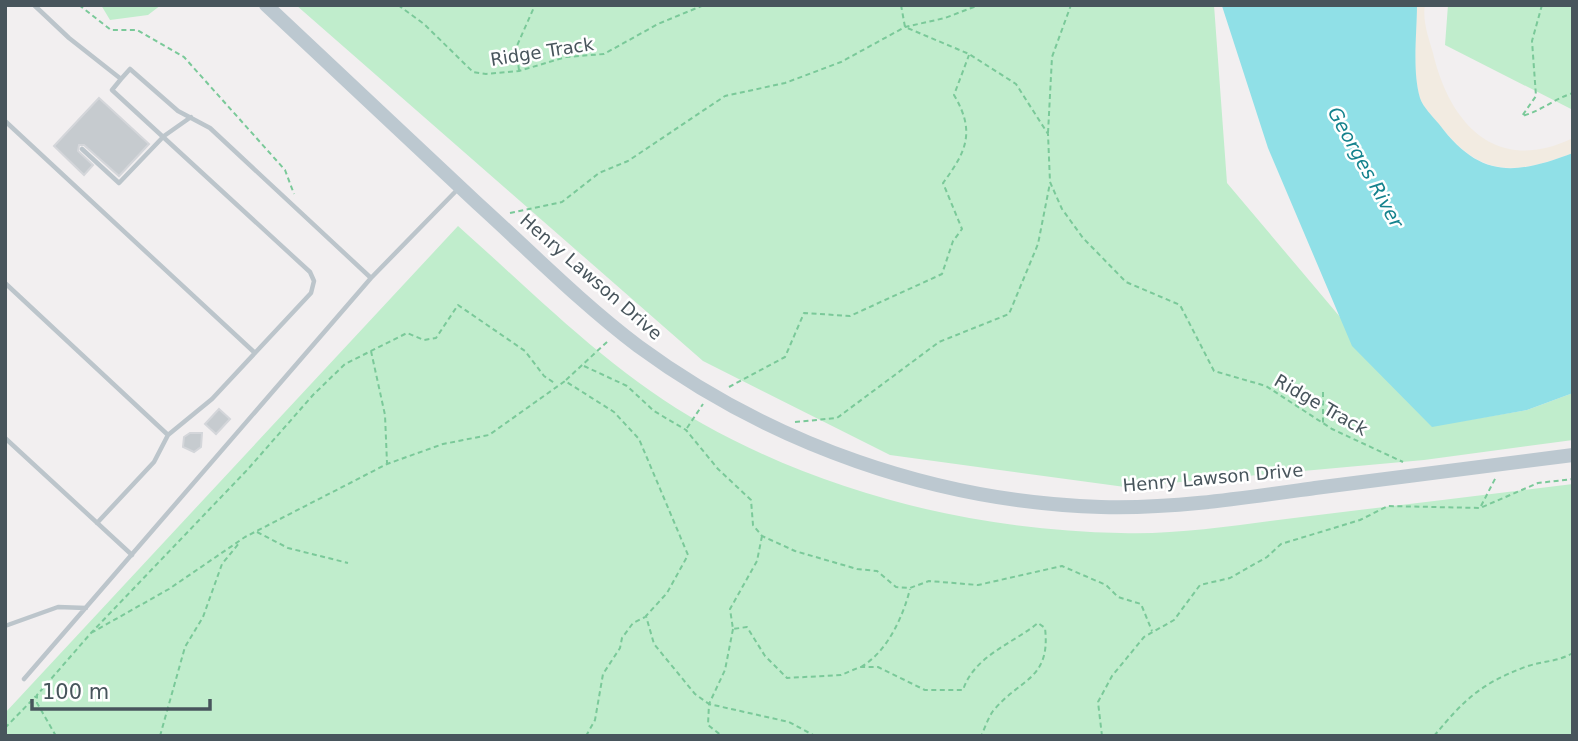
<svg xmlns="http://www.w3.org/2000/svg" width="1578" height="741" font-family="'DejaVu Sans',sans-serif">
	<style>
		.green { fill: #c0edcc }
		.sand { fill: #f2ebe1 }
		.water { fill: #90e0e7 }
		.building { fill: #c6cbcf; stroke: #d4d6da; stroke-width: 2 }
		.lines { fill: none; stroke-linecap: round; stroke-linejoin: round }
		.path { stroke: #7ac999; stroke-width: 2; stroke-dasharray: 5 3.5; stroke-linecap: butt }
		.service { stroke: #bcc5cb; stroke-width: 4.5 }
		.secondary { stroke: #bcc8d0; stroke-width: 14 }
		.labels { text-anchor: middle; stroke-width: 5; stroke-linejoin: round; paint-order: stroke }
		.street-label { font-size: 18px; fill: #48555c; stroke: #fff }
		.water-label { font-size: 19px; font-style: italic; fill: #14828d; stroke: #fff }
	</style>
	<rect width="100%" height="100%" fill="#f2eff0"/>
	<!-- green -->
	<path class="green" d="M101 5H161L148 15 110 20Z
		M296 5H1214L1227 183 1432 426 1527 410 1573 393V440L1424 460 1125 487 890 455 703 361Z
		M1448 5H1573V110L1445 45Z
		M458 226C536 295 611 373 703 424 830 495 975 530 1121 533 1181 535 1243 524 1302 517 1392 506 1482 495 1573 484V736H5V713Z"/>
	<!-- sand -->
	<path class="sand" d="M1417 5H1425C1422 20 1429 39 1433 53 1450 125 1497 175 1573 138V153C1515 175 1480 178 1439 124 1433 117 1423 107 1420 98 1412 70 1417 34 1417 5Z"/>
	<!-- water -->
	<path class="water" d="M1417 5C1417 33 1412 71 1420 98 1423 107 1433 117 1439 124 1480 179 1515 175 1573 153V393L1527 410 1432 427 1352 346 1268 148 1222 6Z"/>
	<!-- building -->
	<path class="building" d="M99 98 149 144 119 176 84 145H79L78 151 93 165 84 175 54 146Z
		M219 409 230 419 216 434 205 424Z
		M190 433H202L201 447 194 452 183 447 184 437Z"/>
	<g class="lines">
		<!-- path -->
		<path class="path" d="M79 5 111 30H137L184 57 285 170 294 194
			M398 5 424 24 473 72 486 74 519 71 566 57 604 54 658 24 704 5
			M901 5 905 27 969 54 1016 84 1048 134 1050 182 1062 209 1083 238 1126 282 1180 305 1214 371 1266 386 1332 429 1403 462
			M1542 5 1532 41 1536 96 1522 116C1541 111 1554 99 1573 93
			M519 70 516 48 535 5
			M1048 133 1052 57 1071 5
			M510 213 562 202 599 173 628 161 725 96 785 83 841 62 905 27 945 18 979 5
			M371 351 385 415 387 463
			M584 366 627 386 654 411 686 430 718 469 751 500 753 525 762 536 795 551 857 569 877 571 896 587 910 588 929 581 978 585 1062 566 1106 585 1118 597 1141 604 1152 631
			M566 380 608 341
			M729 387 785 357 804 313 850 316 942 274 953 241 962 229 943 183C966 152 976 132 954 95L969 55
			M1323 392V423
			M795 422 837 418 939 342 1009 314 1038 244 1050 183
			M687 428 703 404
			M1481 506 1496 477
			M257 532 288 548 348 563
			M762 536 757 561 730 609 733 629 747 627 765 656 787 678 841 675 860 667H878L925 690H963C974 656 1012 644 1038 623L1045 628C1051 680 1020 678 993 711 988 718 985 728 981 736
			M733 629 725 670 709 704 789 722 815 736
			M91 633 169 589 245 537 387 464 443 444 489 435 565 381 614 412 639 439 688 555 667 593 646 616 654 644 695 694 709 704 708 725 722 736
			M861 667C887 652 903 617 910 589
			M5 728 36 696
			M56 736 37 703V695L91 633 248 469 313 395 345 364 407 333 424 340 436 338 458 305 525 351 544 376 556 384
			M160 736 185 647 203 617 222 564 240 542
			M586 736 595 720 603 674 620 648 622 638 633 623 645 617
			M1102 736 1098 702 1112 676 1144 637 1174 620 1200 585 1230 578 1267 557 1281 544 1360 520 1388 506 1480 508 1538 483 1573 479
			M1434 736C1464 700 1480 684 1525 667 1542 661 1557 662 1573 653"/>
		<!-- service -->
		<path class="service" d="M34 5 69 38 121 79 130 69 178 111 210 128 371 278
			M5 121 255 353
			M82 149 119 183 164 136 191 117
			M5 283 168 435 212 399 311 293 314 281 310 272 112 90 121 79
			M5 438 132 555
			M97 523 154 462 168 435
			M5 626 58 607 86 608
			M24 679 371 278 457 190"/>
		<!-- secondary -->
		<path class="secondary" d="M266 5C336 71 407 137 477 203 530 251 581 303 638 346 771 444 935 502 1101 507 1173 509 1244 498 1315 488 1401 477 1487 466 1573 455"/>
	</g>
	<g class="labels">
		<!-- street labels -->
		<g class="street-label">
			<text transform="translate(542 52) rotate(-9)" y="6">Ridge Track</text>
			<text transform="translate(591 277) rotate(41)" y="6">Henry Lawson Drive</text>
			<text transform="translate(1321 405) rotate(30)" y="6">Ridge Track</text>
			<text transform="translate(1213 478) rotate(-5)" y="6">Henry Lawson Drive</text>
		</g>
		<!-- water labels -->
		<g class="water-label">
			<text transform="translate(1366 167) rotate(61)" y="7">Georges River</text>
		</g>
	</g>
	<!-- border -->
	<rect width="1578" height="741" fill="none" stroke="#48555c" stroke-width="14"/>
	<!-- scale -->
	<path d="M32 699v10h178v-10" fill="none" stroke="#48555c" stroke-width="3.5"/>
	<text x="42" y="699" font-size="21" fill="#48555c" stroke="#ffffff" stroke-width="5" paint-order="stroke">100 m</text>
</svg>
